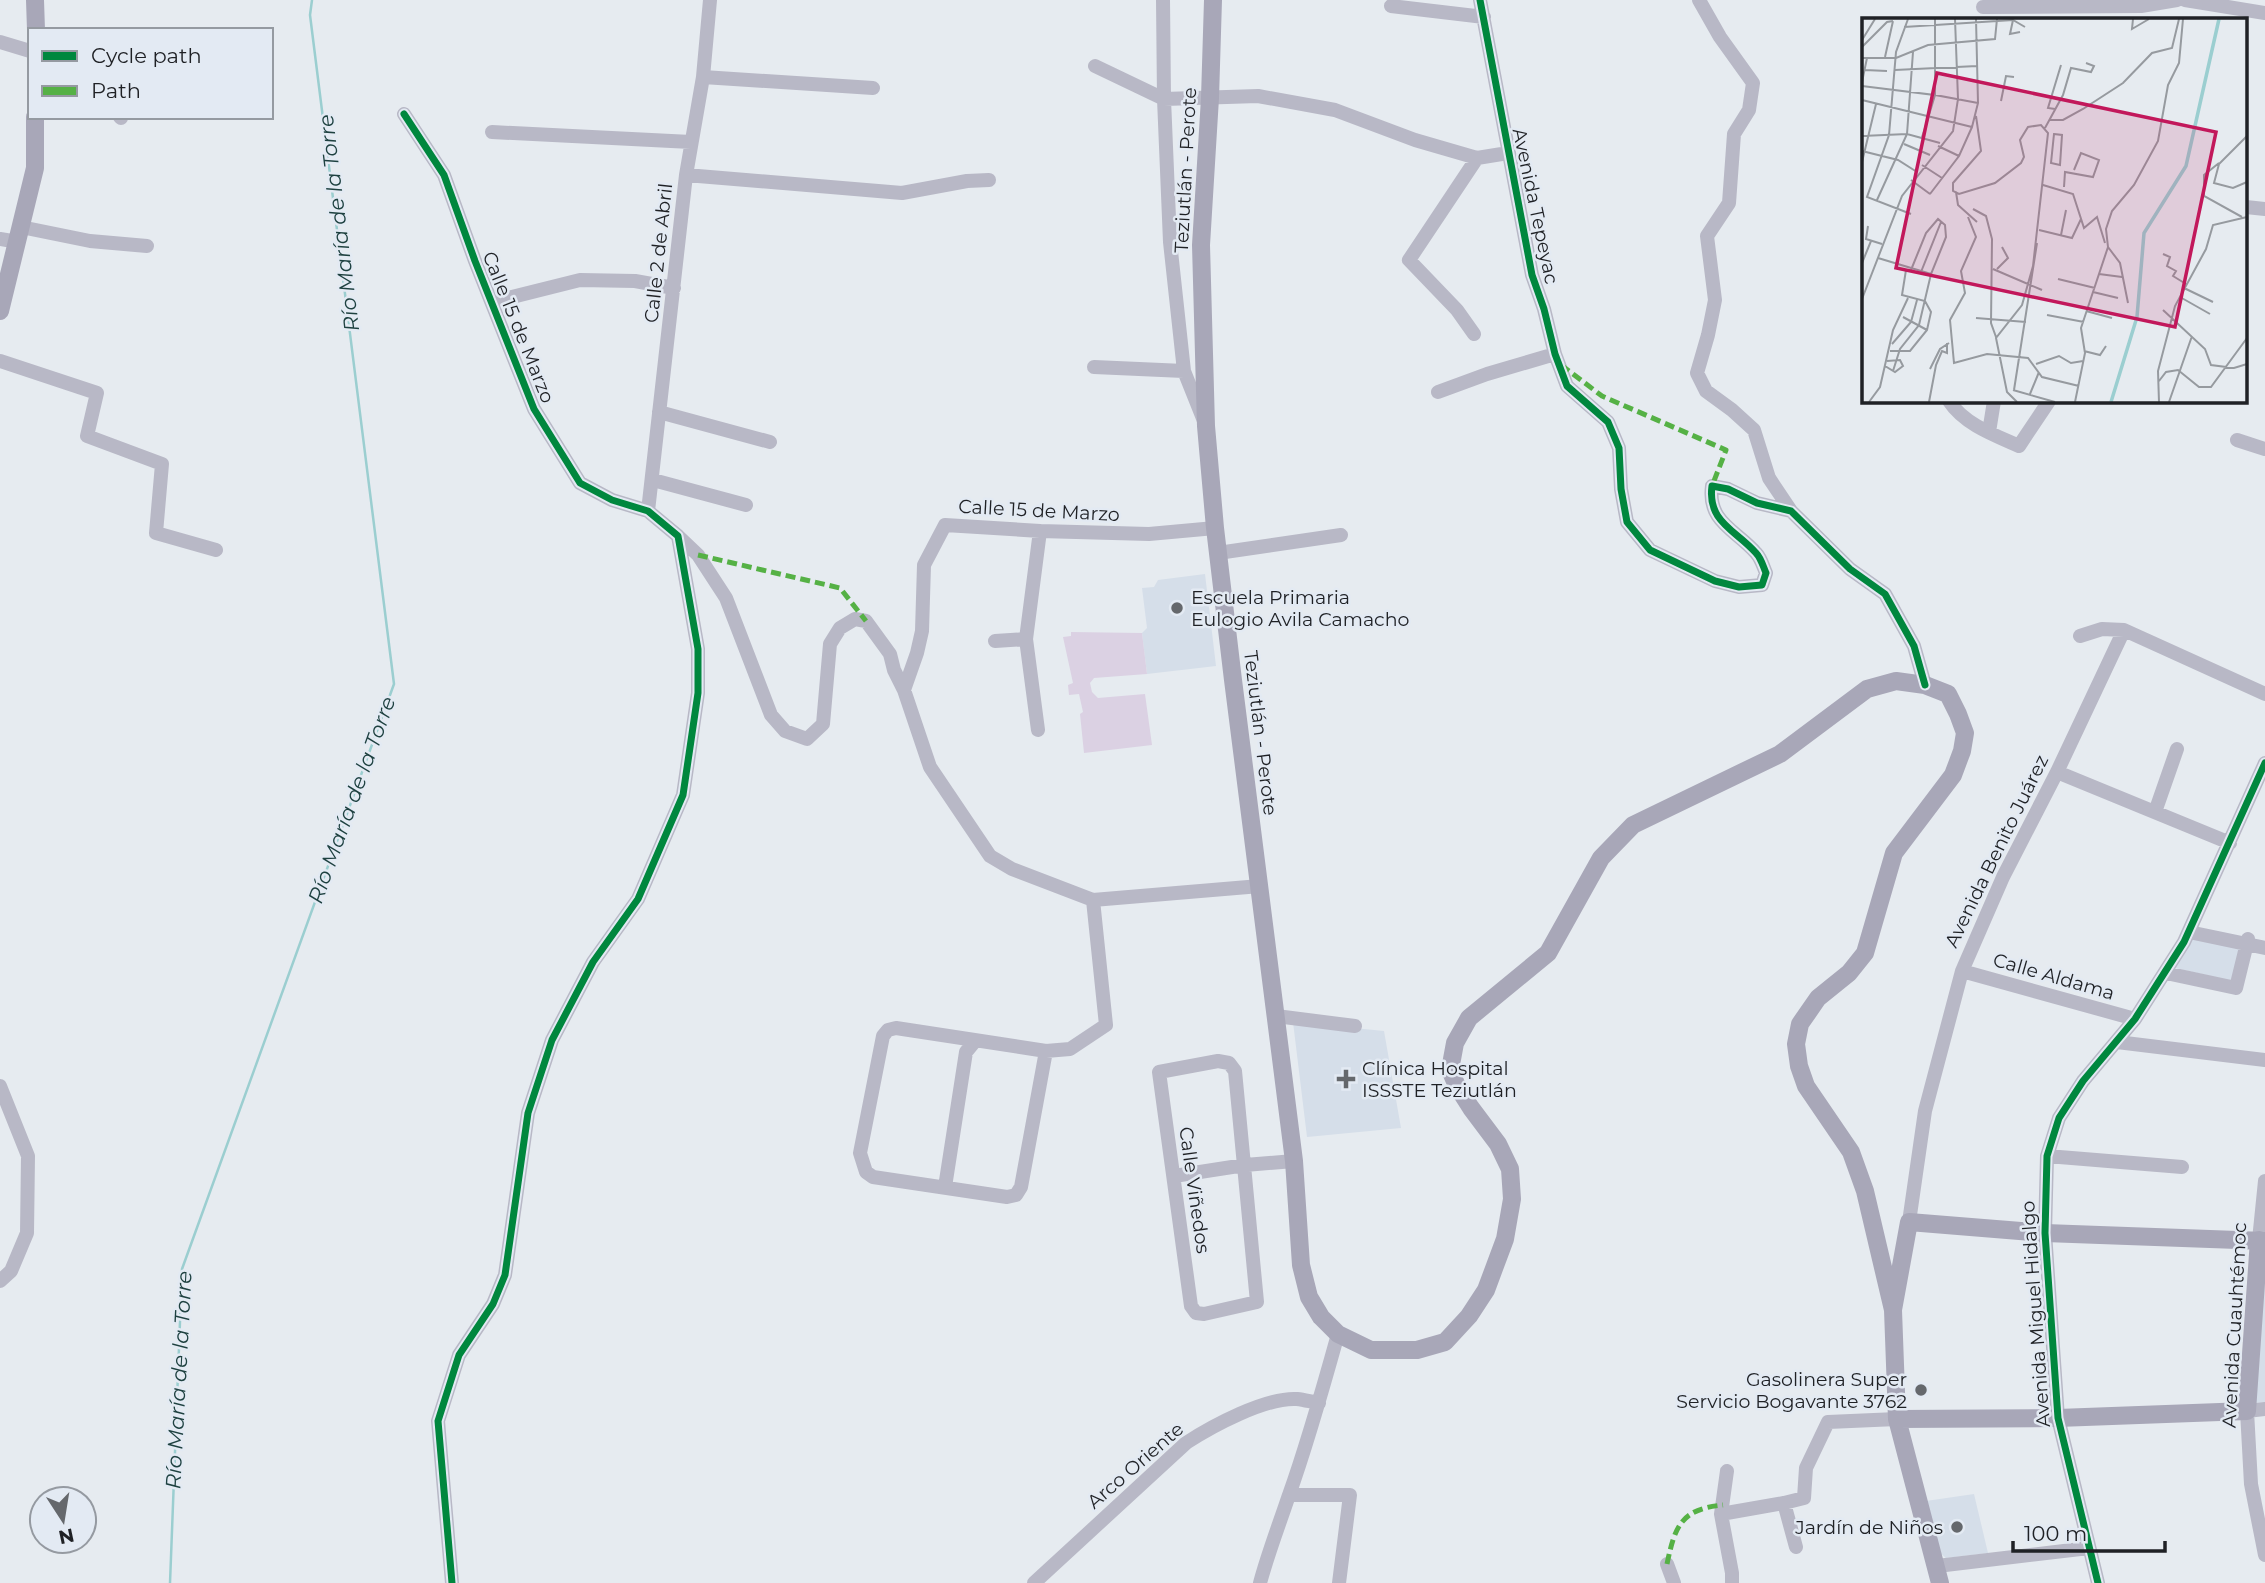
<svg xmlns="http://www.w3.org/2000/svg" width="2265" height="1583" font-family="Montserrat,sans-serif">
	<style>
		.built { fill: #d5dee9 }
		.green { fill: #dbd1e3 }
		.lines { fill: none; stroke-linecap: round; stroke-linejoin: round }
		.stream { stroke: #9bced0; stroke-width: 2.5 }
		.minor { stroke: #b8b8c6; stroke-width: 14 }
		.major { stroke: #a8a7b8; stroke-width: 18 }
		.quiet { stroke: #55b145; stroke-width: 5; stroke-dasharray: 10 5; stroke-linecap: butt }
		.cycleway-casing { stroke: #e3eaf3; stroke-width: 11 }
		.cycleway { stroke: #00873e; stroke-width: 7 }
		.poi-dot { fill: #65686c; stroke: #e3eaf3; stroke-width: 2.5 }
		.labels { text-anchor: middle; stroke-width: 5; stroke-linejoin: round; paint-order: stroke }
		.street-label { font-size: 19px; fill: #1f2125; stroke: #e3eaf3 }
		.poi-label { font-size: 19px; fill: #1f2125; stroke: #e3eaf3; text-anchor: start }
		.water-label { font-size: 21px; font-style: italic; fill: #1e4140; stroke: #e3eaf3 }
		.inset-river { fill: none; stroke: #9bced0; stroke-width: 3.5 }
		.inset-road { fill: none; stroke: #969a9f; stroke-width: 2 }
		.view { fill: #c2185b; fill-opacity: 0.15; stroke: #c2185b; stroke-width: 3.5 }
		.inset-edge { fill: none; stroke: #1f2125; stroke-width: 3.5 }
	</style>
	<rect width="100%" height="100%" fill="#e6ebf0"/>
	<!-- built -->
	<path class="built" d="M1205 574 1216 666 1147 674 1142 633 1147 628 1142 588 1154 587 1158 580Z
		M2191 937 2240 948 2233 981 2175 968Z
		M1293 1022 1384 1031 1401 1128 1307 1137Z
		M2265 1247V1402L2254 1403Z
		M1974 1494 1988 1553 1946 1558 1939 1552 1926 1501Z"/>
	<!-- green -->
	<path class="green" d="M1071 632 1142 633 1147 674 1094 678 1090 683 1092 692 1098 698 1145 694 1152 745 1084 753 1080 714 1083 712 1079 694 1069 695 1068 685 1073 683 1063 637 1071 636Z"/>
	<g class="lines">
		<!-- stream -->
		<path class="stream" d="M170 1583 182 1269 394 684 310 15 312 0"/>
		<!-- minor -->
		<path class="minor" d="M1163 0 1164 99 1170 242 1184 371 1204 421
			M1480 0 1532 275 1544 309 1555 354 1567 386 1608 422 1619 448 1621 489 1627 522 1650 550 1715 581 1739 587 1762 585 1766 573C1763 566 1761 558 1756 553 1736 530 1707 522 1712 486L1728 489 1757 503 1791 511 1850 569 1885 594 1914 646 1925 685
			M1699 0 1720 37 1753 83 1749 110 1734 134 1729 203 1707 236 1715 300 1708 335 1697 373 1706 391 1732 410 1754 430 1769 478 1791 511
			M2185 0 2265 13
			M1391 6 1484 17
			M1983 7 2141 6 2177 0
			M0 42 30 51
			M1095 66 1164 99 1258 96 1335 110 1415 140 1477 158 1508 153
			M703 77 873 88
			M404 114 444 175 475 261 534 409 580 483 612 500 648 511 678 536 698 649V693L683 795 638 899 593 962 552 1040 528 1113 505 1275 493 1304 459 1355 438 1421 452 1583
			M120 117 121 118
			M492 132 691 142
			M686 175 902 193 967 181 989 180
			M2246 207 2265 209
			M21 227 90 241 147 246
			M0 239 18 242
			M492 302 580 280 635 281 674 288
			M1474 334 1457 310 1409 260 1477 158
			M0 361 97 393 87 436 162 464 156 533 216 550
			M1094 367 1184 371
			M1438 392 1487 374 1555 354
			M1949 401C1964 424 1994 435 2019 446L2049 401
			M659 412 770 442
			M1989 432 1994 401
			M2237 440 2265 449
			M653 480 746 505
			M648 511 686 175 703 77 710 0
			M678 536 698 555 726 598 771 715 785 731 807 739 823 724 830 644 840 628 855 619 866 621 890 654 894 670 904 690 930 767 990 856 1012 869 1093 900 1260 886
			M1218 553 1341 535
			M2080 636 2102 629 2124 630 2265 694
			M995 641 1026 639
			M904 690 917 653 922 631 924 565 945 525 1040 531 1149 534 1215 528
			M1038 730 1026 639 1040 531
			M2057 772 2230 843
			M2155 812 2177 749
			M2189 932 2265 948
			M1962 971 2135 1019
			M2166 973 2236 988 2248 939
			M1276 1016 1355 1026
			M2117 1042 2265 1060
			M1046 1051 1021 1187 1016 1195 1007 1197 873 1177 866 1172 860 1153 883 1036 888 1030 896 1028 1046 1051 1070 1049 1106 1025 1093 900
			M1218 1061 1229 1063 1235 1071 1257 1302 1204 1314 1196 1313 1191 1306 1159 1072Z
			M0 1086 28 1156 27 1233 11 1271 0 1281
			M2047 1156 2182 1167
			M1174 1176 1245 1165 1294 1161
			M945 1187 966 1052 975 1041
			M1909 1222 1925 1111 1962 971 2003 877 2057 772 2124 630
			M2259 1240 2265 1181
			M2265 1409 2247 1411 2251 1484 2265 1555
			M1727 1471 1721 1514 1732 1573V1583
			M1289 1495H1350L1339 1583
			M1784 1503 1796 1547
			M1721 1514 1784 1503 1804 1498 1806 1468 1828 1422 1897 1419
			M1667 1564 1674 1583
			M1937 1566 2089 1548
			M1034 1583 1186 1443C1212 1426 1266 1397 1297 1399 1305 1400 1312 1402 1319 1403
			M1260 1583C1268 1553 1279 1525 1289 1495 1308 1442 1323 1388 1338 1334
			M2098 1583 2058 1418 2045 1233 2047 1156 2059 1118 2083 1081 2135 1019 2184 942 2265 763"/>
		<!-- major -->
		<path class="major" d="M35 0 36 30
			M1213 0 1210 98 1201 245 1206 426 1215 528 1233 680 1294 1161 1301 1265 1309 1297 1321 1317 1338 1334 1371 1350H1417L1445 1342 1469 1316 1486 1290 1505 1239 1512 1199 1510 1169 1498 1144 1471 1108 1457 1086 1450 1070 1455 1043 1469 1018 1548 953 1601 858 1633 825 1780 754 1867 689 1896 681 1925 685 1948 694 1958 714 1965 733 1962 751 1953 775 1894 853 1865 953 1849 973 1818 998 1800 1024 1796 1044 1799 1066 1806 1086 1851 1152 1865 1191 1893 1310
			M0 311 35 168V117
			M1897 1419 2058 1418 2247 1411 2259 1240
			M1940 1583 1897 1419 1893 1310 1909 1222 2045 1233 2265 1241"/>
		<!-- quiet -->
		<path class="quiet" d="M1561 365 1602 396 1726 450 1712 486
			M698 555 840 588 866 621
			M1667 1564C1675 1526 1681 1509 1723 1505"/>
		<defs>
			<path id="cycleway" d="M1480 0 1532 275 1544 309 1555 354 1567 386 1608 422 1619 448 1621 489 1627 522 1650 550 1715 581 1739 587 1762 585 1766 573C1763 566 1761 558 1756 553 1736 530 1707 522 1712 486L1728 489 1757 503 1791 511 1850 569 1885 594 1914 646 1925 685
				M404 114 444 175 475 261 534 409 580 483 612 500 648 511 678 536 698 649V693L683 795 638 899 593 962 552 1040 528 1113 505 1275 493 1304 459 1355 438 1421 452 1583
				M2098 1583 2058 1418 2045 1233 2047 1156 2059 1118 2083 1081 2135 1019 2184 942 2265 763"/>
		</defs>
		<!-- cycleway casing -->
		<use href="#cycleway" class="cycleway-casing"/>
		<!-- cycleway -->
		<use href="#cycleway" class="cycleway"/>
	</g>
	<!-- markers -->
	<g class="poi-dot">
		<circle cx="1177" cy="608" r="7"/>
		<path d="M1342.5 1068.5h7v7h7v7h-7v7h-7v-7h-7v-7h7z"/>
		<circle cx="1921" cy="1390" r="7"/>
		<circle cx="1957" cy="1527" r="7"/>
	</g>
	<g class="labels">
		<!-- street labels -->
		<g class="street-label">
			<text transform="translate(1185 170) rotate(-87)" y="7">Teziutlán - Perote</text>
			<text transform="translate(1536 206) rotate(78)" y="7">Avenida Tepeyac</text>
			<text transform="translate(658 253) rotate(-84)" y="7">Calle 2 de Abril</text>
			<text transform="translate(519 327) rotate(68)" y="7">Calle 15 de Marzo</text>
			<text transform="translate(1039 510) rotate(3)" y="7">Calle 15 de Marzo</text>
			<text transform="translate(1261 733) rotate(83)" y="7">Teziutlán - Perote</text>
			<text transform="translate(1996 851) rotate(-64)" y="7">Avenida Benito Juárez</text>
			<text transform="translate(2054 976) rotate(16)" y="7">Calle Aldama</text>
			<text transform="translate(1195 1190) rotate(82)" y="7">Calle Viñedos</text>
			<text transform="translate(2035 1314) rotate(-94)" y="7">Avenida Miguel Hidalgo</text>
			<text transform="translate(2234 1325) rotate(-87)" y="7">Avenida Cuauhtémoc</text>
			<text transform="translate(1135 1465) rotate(-41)" y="7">Arco Oriente</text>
		</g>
		<!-- poi labels -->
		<g class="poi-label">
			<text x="1191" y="604">Escuela Primaria<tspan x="1191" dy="22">Eulogio Avila Camacho</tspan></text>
			<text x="1362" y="1075">Clínica Hospital<tspan x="1362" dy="22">ISSSTE Teziutlán</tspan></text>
			<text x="1907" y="1386" text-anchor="end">Gasolinera Super<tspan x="1907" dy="22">Servicio Bogavante 3762</tspan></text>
			<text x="1943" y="1534" text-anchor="end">Jardín de Niños</text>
		</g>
		<!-- water labels -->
		<g class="water-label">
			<text transform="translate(339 223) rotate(-97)" y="7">Río María de la Torre</text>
			<text transform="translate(352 800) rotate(-70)" y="7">Río María de la Torre</text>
			<text transform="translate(179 1380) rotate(-87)" y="7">Río María de la Torre</text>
		</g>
	</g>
	<!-- overview -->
	<g transform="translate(1862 18)">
		<rect width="385" height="385" fill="#e6ebf0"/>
		<path class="inset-river" d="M249 384 275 299 282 215 324 148 357 1"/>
		<path class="inset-road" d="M46 1 34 34 27 117 5 179 49 196M271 1 270 11 287 1M151 2 148 16 158 14M42 9 151 2 163 9M0 22 13 1M0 29 25 4 31 3M23 39 31 3M0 40H34L66 27 133 21 135 1M3 52 25 53M33 52 115 48M0 64 5 40M0 68 73 77V1M0 82 110 109 116 85 114 1M139 83 144 58 152 59M193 91 186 90 199 47M67 97 73 77 116 85M114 98 119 133 91 165V173L97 176 133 165 159 145 162 139 158 122 166 109 179 107 186 115 171 248 160 287 134 320 145 374 155 384M187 102H201L221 91 261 65 290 35 310 30 317 1M183 110 201 77 209 50 229 54 232 48 224 45M192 116 200 117 198 147 189 145ZM0 118 45 116 78 125M385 118 357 146 352 165 371 170 385 164M60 119 67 98M42 126 68 137M76 128 97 138M0 133 36 142 55 154M0 144 14 86M357 145 342 157V178L380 199M60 147 80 160M49 162 68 176M181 167 211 176 222 210 235 199 243 225M202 169 203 154 231 159 237 142 219 135 212 152M94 174 96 187 115 204M68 176 97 138 110 109M15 182 45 116 51 34M111 191 124 198 130 221 129 305 134 319M106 199 114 219 99 253 103 275 88 302 92 345 125 336 166 340 180 359 217 368M6 208 4 221 20 226M177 212 210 220 219 201M199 217 204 192M246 229 244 211 250 193 272 167 296 123 306 67 317 45 321 1M246 229 258 245 266 285M301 236 308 239 305 248 314 253 311 258 324 266M16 240 69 256M0 245 9 223M12 250 40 178 91 113 96 81 93 1M131 251 180 272M135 251 146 240 140 229M59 254 79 204M237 256 260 259M196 261 233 270M322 270 351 284M231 274 256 280M318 279 348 296M0 281 19 232M301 292 343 331 349 347 372 350 385 346M224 293 250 300M185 297 222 304M41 299 65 312M114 300 164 304M30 326 49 304 55 282M28 333H48L65 312 69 294 63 283 40 277 44 252M222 333 238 337 244 328M174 346 197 338 209 345 221 343M23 348 33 354 41 348 38 342 25 343M68 351 78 331 87 325M31 353 38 331 57 307 69 256 84 219 83 207 76 201 64 215 49 252M297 363 304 354 316 352 337 369H349L385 320M151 372 193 384M152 372 175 225M168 376 177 354M7 384 18 369 31 312 46 280M67 384 74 347 80 333 85 335V325M213 384 223 335 219 310 246 229M297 384 296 353 313 288 344 231 351 207 385 199M307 384 330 318"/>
		<path class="view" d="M75 55 354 114 313 309 34 250Z"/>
		<rect width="385" height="385" class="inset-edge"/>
	</g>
	<!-- legend -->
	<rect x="28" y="28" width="245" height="91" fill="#e3eaf3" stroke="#959aa1" stroke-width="2"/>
	<rect x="42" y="51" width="35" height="10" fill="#00873e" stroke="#959aa1" stroke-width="2"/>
	<text x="91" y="63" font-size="21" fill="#1f2125">Cycle path</text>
	<rect x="42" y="86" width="35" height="10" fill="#55b145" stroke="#959aa1" stroke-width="2"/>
	<text x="91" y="98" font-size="21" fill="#1f2125">Path</text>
	<!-- north arrow -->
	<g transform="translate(63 1520) rotate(168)"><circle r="33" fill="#e3eaf3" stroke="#959aa1" stroke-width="2"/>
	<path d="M0-5L12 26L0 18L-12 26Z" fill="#65686c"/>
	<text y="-10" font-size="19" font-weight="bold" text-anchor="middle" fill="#1f2125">N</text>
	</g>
	<!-- scale -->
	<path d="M2013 1541v10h152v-10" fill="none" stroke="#1f2125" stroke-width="3.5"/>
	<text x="2024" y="1541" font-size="21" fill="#1f2125" stroke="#e3eaf3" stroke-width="5" paint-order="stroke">100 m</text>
</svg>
